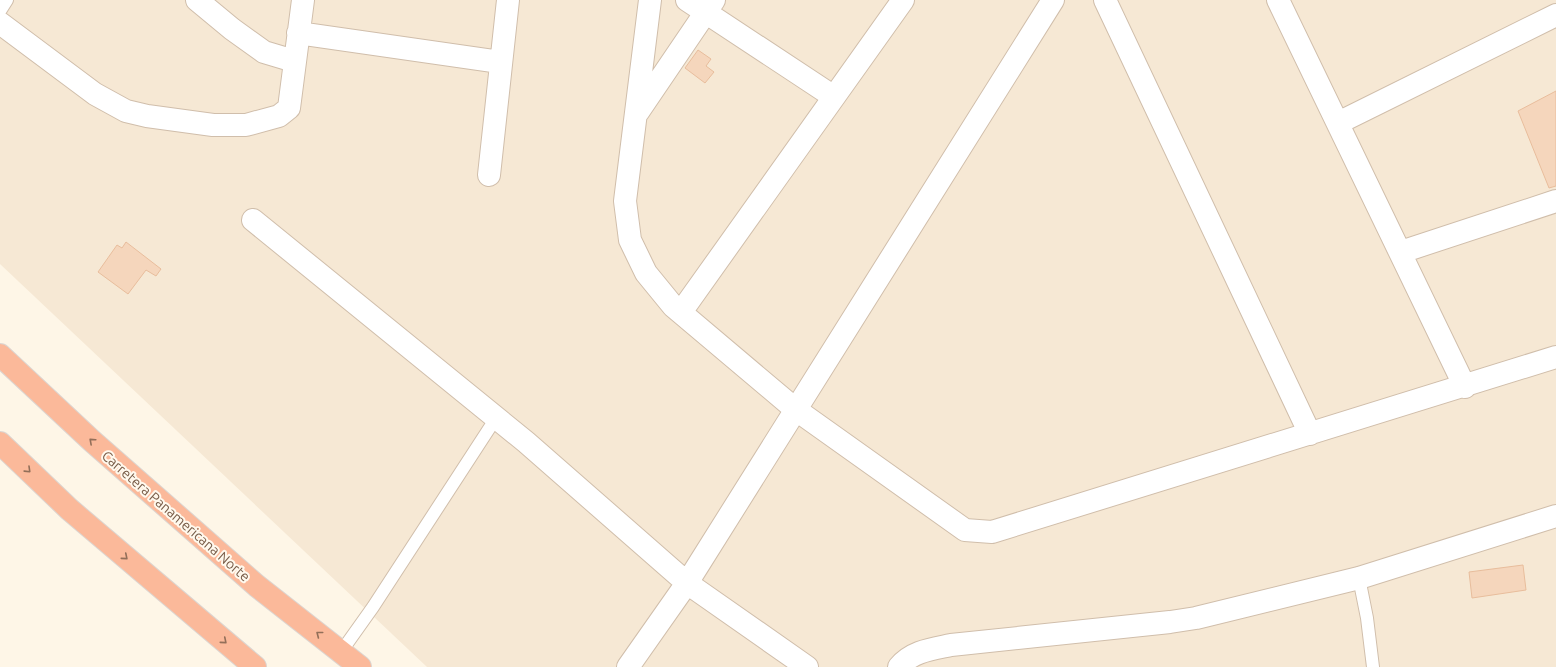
<svg xmlns="http://www.w3.org/2000/svg" width="1556" height="667" font-family="Ubuntu,sans-serif">
	<style>
		.residential { fill: #f6e8d4 }
		.building { fill: #f5d6bc; stroke: #e8bd9c }
		.lines { fill: none; stroke-linecap: round; stroke-linejoin: round }
		.lane-casing { stroke: #d0beab; stroke-width: 14 }
		.street-casing { stroke: #d0beab; stroke-width: 24 }
		.highway-casing { stroke: #dcd5d0; stroke-width: 24 }
		.lane { stroke: #fff; stroke-width: 12 }
		.street { stroke: #fff; stroke-width: 22 }
		.highway { stroke: #fbb99a; stroke-width: 22 }
		.oneway { stroke: #936f59 }
		.labels { text-anchor: middle; stroke-width: 4; stroke-linejoin: round; paint-order: stroke }
		.street-label { font-size: 14px; fill: #795d49; stroke: #fff9ee }
	</style>
	<rect width="100%" height="100%" fill="#fef6e7"/>
	<!-- residential -->
	<path class="residential" d="M0 0H1556V667H427L0 264Z"/>
	<!-- building -->
	<path class="building" d="M698 50 711 59 706 66 714 72 705 83 685 68Z
		M1556 91V186L1549 188 1518 111Z
		M126 242 161 269 156 276 146 270 128 294 98 272 117 245 122 248Z
		M1523 565 1526 590 1472 598 1469 572Z"/>
	<g class="lines">
		<defs>
			<path id="lane" d="M0 11 7 0
				M1359 578 1367 618 1373 667
				M341 652 373 607 496 418"/>
			<path id="street" d="M197 0 232 29 264 52 294 61
				M650 0 625 201 630 240 646 273 673 306 795 409 965 530 992 532 1556 357
				M687 0 834 97
				M1105 0 1310 434
				M1278 0 1465 387
				M0 23 95 94 126 111 147 116 213 125H246L279 116 289 108 303 0
				M298 33 500 62
				M638 112 714 0
				M1338 123 1556 15
				M489 175 508 0
				M253 220 526 442 687 583 807 667
				M1401 252 1556 201
				M681 312 903 0
				M628 667 687 583 1053 0
				M899 667C912 651 932 649 951 645L1170 622 1196 618 1359 578 1556 516"/>
			<path id="highway" d="M0 355 92 441 257 586 360 667
				M0 443 69 509 255 667"/>
		</defs>
		<!-- lane casing -->
		<use href="#lane" class="lane-casing"/>
		<!-- street casing -->
		<use href="#street" class="street-casing"/>
		<!-- highway casing -->
		<use href="#highway" class="highway-casing"/>
		<!-- lane -->
		<use href="#lane" class="lane"/>
		<!-- street -->
		<use href="#street" class="street"/>
		<!-- highway -->
		<use href="#highway" class="highway"/>
	</g>
	<!-- one-way arrows -->
	<defs><path id="oneway-chevron" d="M-2-3.5L2.5 0L-2 3.5" fill="none" stroke-width="1.6" stroke-linecap="round" stroke-linejoin="round"/></defs>
	<g class="oneway">
		<use href="#oneway-chevron" transform="translate(92 441) rotate(-138)"/>
		<use href="#oneway-chevron" transform="translate(28 470) rotate(44)"/>
		<use href="#oneway-chevron" transform="translate(125 557) rotate(40)"/>
		<use href="#oneway-chevron" transform="translate(319 634) rotate(-142)"/>
		<use href="#oneway-chevron" transform="translate(224 641) rotate(40)"/>
	</g>
	<g class="labels">
		<!-- street labels -->
		<g class="street-label">
			<text transform="translate(176 516) rotate(41)" y="5">Carretera Panamericana Norte</text>
		</g>
	</g>
</svg>
